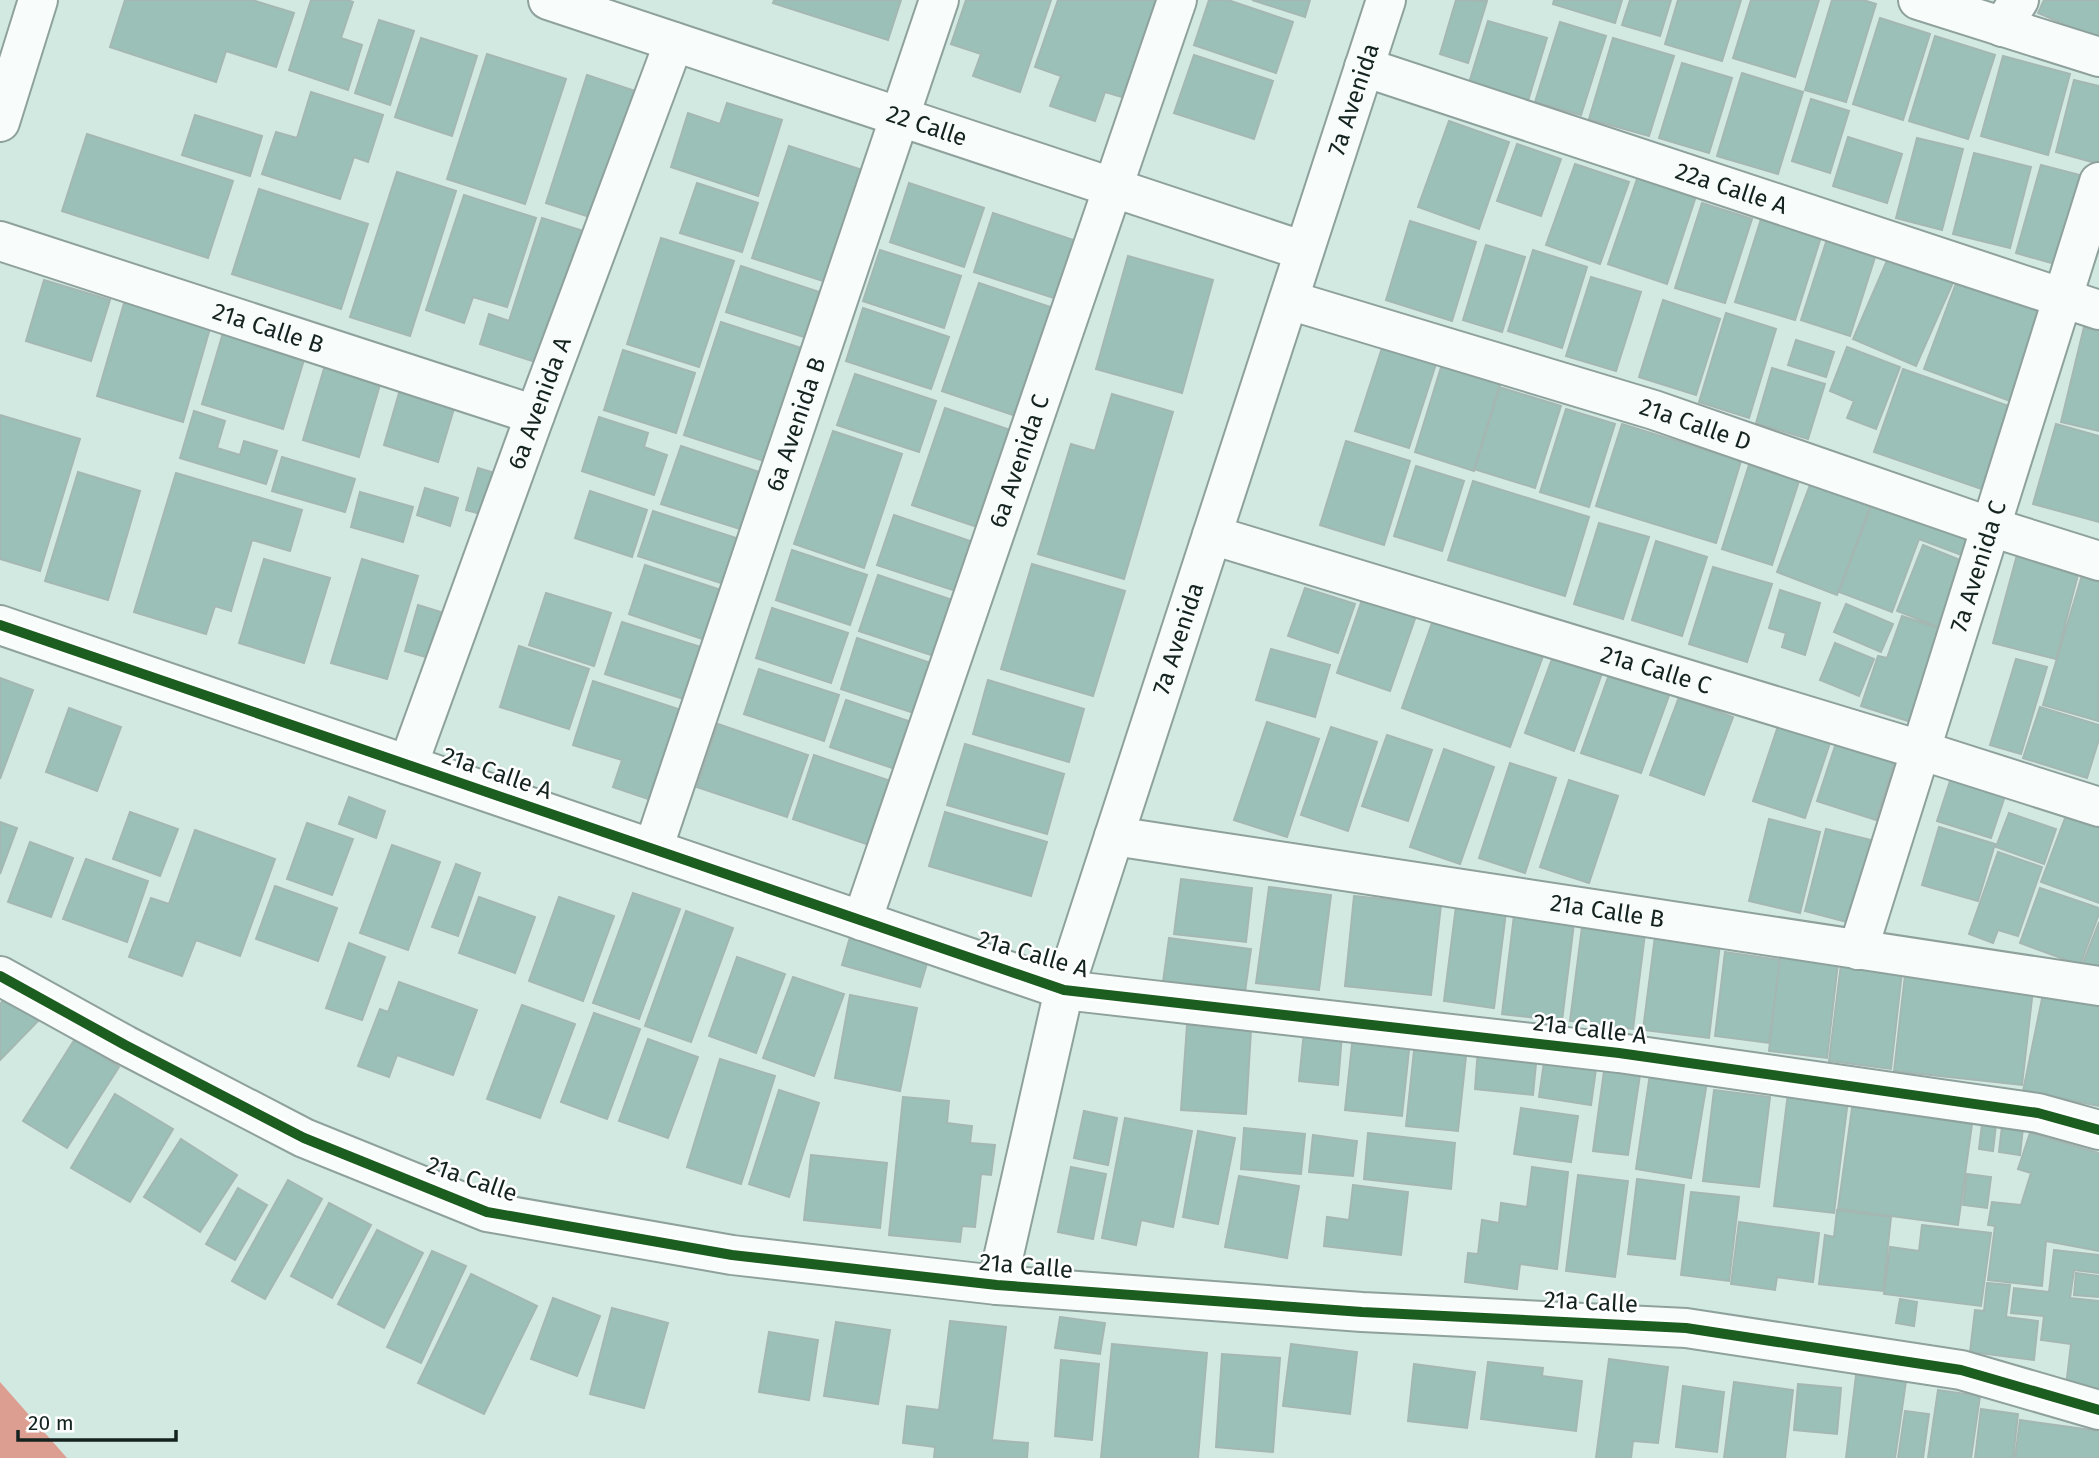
<svg xmlns="http://www.w3.org/2000/svg" width="2099" height="1458" font-family="'Fira Sans',sans-serif">
	<style>
		.water { fill: #dd9e92 }
		.building { fill: #9ac0b7; stroke: #a5b7b2; stroke-width: 2 }
		.lines { fill: none; stroke-linecap: round; stroke-linejoin: round }
		.minor-casing { stroke: #8fa19c; stroke-width: 42 }
		.minor { stroke: #f8fcfb; stroke-width: 38 }
		.cycleway-casing { stroke: #fff; stroke-width: 15 }
		.cycleway { stroke: #1b5e20; stroke-width: 10 }
		.labels { text-anchor: middle; stroke-width: 5; stroke-linejoin: round; paint-order: stroke }
		.street-label { font-size: 24px; fill: #14231f; stroke: #fff }
	</style>
	<rect width="100%" height="100%" fill="#d2e9e2"/>
	<!-- water -->
	<path class="water" d="M0 1382 67 1458H0Z"/>
	<!-- building -->
	<path class="building" d="M125 0H252L294 13 276 67 226 51 216 82 110 47Z
		M311 0H347L353 2 341 38 362 45 348 90 289 70Z
		M774 0H901L888 40 773 3Z
		M966 0H1051L1020 92 973 76 981 54 951 44Z
		M1058 0H1167L1132 100 1105 92 1095 121 1050 106 1061 76 1035 67Z
		M1209 0H1228L1293 22 1276 73 1194 45Z
		M1252 0H1310L1305 17Z
		M1456 0 1487 1 1468 63 1440 54Z
		M1554 0H1622L1615 23 1553 4Z
		M1630 0H1671L1660 36 1622 25Z
		M1678 0H1741L1722 61 1665 44Z
		M1751 0H1819L1795 77 1733 58Z
		M1832 0H1863L1876 4 1846 102 1805 90Z
		M2044 0H2099V39L2038 13Z
		M1880 18 1930 34 1903 120 1853 104Z
		M379 20 414 31 390 105 355 93Z
		M1488 21 1547 38 1528 101 1469 83Z
		M1560 22 1606 36 1581 115 1535 102Z
		M1935 36 1995 55 1968 139 1909 121Z
		M421 38 477 56 452 136 395 117Z
		M1613 38 1674 56 1649 136 1589 119Z
		M487 54 566 79 525 204 447 179Z
		M1194 55 1273 81 1254 139 1174 113Z
		M2003 56 2070 74 2048 155 1981 136Z
		M1682 63 1732 78 1709 153 1659 138Z
		M1742 73 1803 92 1778 174 1717 156Z
		M587 75 656 98 615 225 546 203Z
		M2074 80 2099 86V164L2056 152Z
		M311 92 383 115 368 162 354 157 340 199 262 174 276 132 297 138Z
		M1811 99 1849 111 1830 173 1792 161Z
		M727 103 782 120 758 196 671 167 688 113 720 124Z
		M195 115 262 136 250 176 182 155Z
		M1449 121 1509 142 1479 229 1418 207Z
		M87 134 233 181 208 258 62 211Z
		M1848 137 1902 154 1887 203 1833 186Z
		M1917 138 1963 149 1942 230 1896 218Z
		M1517 144 1561 159 1541 216 1497 201Z
		M789 146 862 170 826 282 752 258Z
		M1974 153 2031 167 2010 248 1953 234Z
		M1575 164 1629 182 1600 264 1546 245Z
		M2041 165 2099 180 2079 271 2016 253Z
		M397 172 456 191 410 336 350 317Z
		M1638 176 1696 196 1667 284 1608 264Z
		M697 183 758 203 742 252 680 233Z
		M909 183 984 208 964 267 890 242Z
		M259 189 368 224 341 309 232 274Z
		M464 195 536 218 507 307 473 297 464 323 426 310Z
		M1702 203 1752 219 1725 303 1675 288Z
		M993 213 1082 243 1063 301 974 272Z
		M542 218 602 237 560 370 480 344 489 314 509 321Z
		M1761 219 1821 237 1795 320 1735 302Z
		M1410 221 1476 242 1452 321 1386 300Z
		M1828 236 1877 251 1850 336 1801 320Z
		M661 238 734 261 699 367 627 344Z
		M1486 245 1525 257 1502 332 1463 320Z
		M1892 249 1955 278 1916 366 1853 339Z
		M880 250 961 276 944 328 863 301Z
		M1533 250 1587 267 1562 348 1508 331Z
		M1128 256 1213 280 1182 393 1096 369Z
		M741 266 825 294 810 339 726 312Z
		M1591 277 1641 292 1616 371 1566 356Z
		M1958 278 2060 316 2026 407 1924 369Z
		M44 280 110 300 91 361 26 341Z
		M979 283 1068 313 1031 421 942 391Z
		M127 293 213 318 183 422 97 396Z
		M1663 300 1720 319 1696 395 1639 377Z
		M863 308 949 337 931 389 846 361Z
		M1726 313 1776 329 1749 418 1699 402Z
		M721 322 801 348 764 461 684 435Z
		M225 326 307 350 283 429 202 404Z
		M2084 327 2099 331V431L2061 422Z
		M1796 340 1834 352 1826 377 1788 365Z
		M1847 347 1900 367 1876 429 1847 418 1854 401 1830 391Z
		M1382 348 1436 364 1409 448 1355 431Z
		M623 350 695 373 676 433 604 410Z
		M1442 364 1501 383 1474 471 1415 452Z
		M325 365 381 381 359 457 303 440Z
		M1772 368 1825 384 1808 439 1756 423Z
		M1903 369 2026 412 1996 494 1874 452Z
		M855 374 936 401 919 452 837 425Z
		M401 386 456 402 438 462 384 445Z
		M1499 387 1561 406 1535 488 1474 469Z
		M1112 394 1173 412 1124 579 1038 554 1071 444 1095 451Z
		M945 408 1016 432 983 529 912 505Z
		M1566 409 1615 424 1589 507 1540 492Z
		M194 411 225 421 217 448 240 455 244 441 277 451 266 484 180 458Z
		M0 415 80 439 40 571 0 559Z
		M599 417 648 433 644 447 667 455 654 495 582 471Z
		M1622 424 1741 461 1716 543 1596 506Z
		M2056 424 2099 436V522L2033 504Z
		M833 431 902 454 864 568 794 544Z
		M1346 441 1410 461 1384 545 1320 525Z
		M681 446 759 472 740 529 661 504Z
		M282 457 355 479 345 512 272 491Z
		M1749 465 1799 481 1772 565 1722 549Z
		M1416 466 1464 481 1442 551 1394 536Z
		M478 468 508 477 496 518 466 510Z
		M78 472 140 491 108 600 45 581Z
		M176 473 302 510 290 551 252 540 231 611 215 606 206 634 134 612Z
		M1813 477 1873 499 1837 595 1777 572Z
		M1473 481 1589 517 1565 596 1448 560Z
		M425 488 458 498 450 526 417 515Z
		M590 491 647 510 632 557 575 538Z
		M360 492 413 507 403 542 351 527Z
		M1875 496 1988 539 1980 562 1919 539 1892 612 1839 592Z
		M653 511 748 542 733 587 638 556Z
		M894 515 988 547 971 596 877 565Z
		M1599 523 1649 537 1623 619 1574 604Z
		M1656 541 1707 557 1682 636 1632 620Z
		M1923 545 1980 568 1954 633 1897 611Z
		M792 550 867 575 850 625 776 600Z
		M2017 555 2079 571 2056 659 1993 643Z
		M264 559 330 578 304 663 239 643Z
		M362 559 418 576 387 679 331 663Z
		M1032 564 1125 591 1093 696 1001 669Z
		M645 565 730 593 714 643 629 614Z
		M1713 567 1772 584 1747 662 1689 644Z
		M2083 572 2099 577 2098 721 2043 705Z
		M878 575 973 607 955 663 859 631Z
		M1305 588 1355 604 1338 653 1288 636Z
		M1780 590 1820 603 1805 655 1782 647 1786 633 1769 628Z
		M1365 591 1418 610 1390 691 1337 673Z
		M546 593 611 613 594 666 529 645Z
		M1846 604 1893 624 1881 652 1834 632Z
		M418 605 463 619 450 664 405 651Z
		M1438 606 1547 645 1510 747 1402 708Z
		M772 608 848 633 831 683 756 658Z
		M1902 616 1962 636 1930 728 1861 706 1878 656 1887 658Z
		M622 622 710 650 693 702 605 674Z
		M857 638 942 667 926 717 841 689Z
		M1835 643 1874 659 1859 696 1820 680Z
		M519 646 589 669 569 729 500 707Z
		M1556 648 1605 665 1574 751 1525 733Z
		M1271 649 1330 665 1315 717 1256 700Z
		M2016 659 2047 667 2021 754 1990 745Z
		M759 669 839 695 824 741 744 714Z
		M1611 669 1671 690 1641 773 1581 753Z
		M0 678 33 690 0 779Z
		M988 680 1084 709 1069 762 973 734Z
		M593 681 690 713 660 803 613 787 622 760 573 745Z
		M1679 697 1733 717 1704 795 1650 775Z
		M846 700 923 726 907 773 830 747Z
		M2040 707 2099 725V739L2087 778 2023 758Z
		M69 708 121 727 97 791 46 772Z
		M1267 722 1319 739 1287 837 1234 820Z
		M1779 723 1831 740 1805 818 1753 801Z
		M718 724 808 755 787 817 697 787Z
		M1331 727 1377 742 1348 831 1301 815Z
		M1387 735 1432 750 1408 821 1362 806Z
		M1837 740 1896 758 1876 820 1817 801Z
		M965 744 1064 774 1047 834 947 805Z
		M1444 749 1494 767 1460 864 1410 847Z
		M814 755 905 786 884 850 793 819Z
		M1510 763 1556 778 1525 873 1479 858Z
		M1951 778 2005 796 1991 838 1937 821Z
		M1569 780 1618 796 1589 883 1540 867Z
		M349 797 385 811 376 838 339 824Z
		M130 812 178 829 160 876 113 859Z
		M945 812 1047 842 1031 896 929 866Z
		M2009 813 2056 829 2044 864 1996 847Z
		M2067 813 2099 825V903L2041 882Z
		M1769 819 1820 832 1800 913 1749 901Z
		M0 822 17 828 0 874Z
		M307 823 353 839 332 895 287 879Z
		M1939 827 1995 844 1978 901 1922 885Z
		M1826 829 1887 844 1866 927 1805 911Z
		M195 830 275 859 240 956 196 940 182 976 129 957 151 898 169 904Z
		M30 842 73 858 51 917 8 902Z
		M392 845 440 862 408 950 360 933Z
		M1998 852 2042 867 2018 936 1998 930 1993 943 1969 934Z
		M86 859 148 881 127 942 63 919Z
		M456 864 480 873 458 936 432 927Z
		M1181 879 1252 888 1246 942 1174 934Z
		M275 886 337 908 318 961 256 939Z
		M1269 887 1331 895 1319 990 1256 983Z
		M2040 888 2099 908V914L2080 965 2020 943Z
		M633 893 680 909 639 1019 593 1003Z
		M1354 896 1441 905 1431 995 1345 986Z
		M479 897 535 917 515 973 459 953Z
		M559 897 614 916 583 1001 529 981Z
		M1456 906 1506 912 1494 1008 1444 1001Z
		M686 911 733 928 691 1042 645 1026Z
		M1514 915 1574 923 1562 1021 1502 1014Z
		M2099 922V969L2083 963Z
		M1582 927 1645 934 1633 1029 1570 1021Z
		M1655 936 1720 944 1709 1038 1643 1030Z
		M850 937 928 960 920 987 842 965Z
		M1169 938 1251 949 1245 992 1163 982Z
		M349 943 385 957 362 1020 326 1008Z
		M1781 947 1839 954 1827 1058 1769 1051Z
		M1725 952 1780 960 1769 1043 1715 1036Z
		M1842 956 1903 963 1891 1069 1829 1061Z
		M737 957 785 974 756 1053 709 1036Z
		M1906 966 2034 981 2022 1085 1894 1071Z
		M793 977 844 994 814 1076 763 1058Z
		M399 982 477 1010 453 1075 397 1055 389 1077 358 1066 380 1009 388 1012Z
		M10 994 38 1021 0 1060V1004Z
		M2043 994 2099 1005V1106L2023 1091Z
		M850 995 917 1008 900 1091 835 1078Z
		M522 1005 575 1024 540 1118 487 1099Z
		M594 1013 640 1029 607 1119 561 1102Z
		M1187 1025 1251 1030 1246 1114 1181 1110Z
		M1304 1031 1342 1034 1338 1085 1299 1081Z
		M1353 1035 1410 1041 1402 1116 1345 1110Z
		M75 1039 119 1067 67 1148 23 1121Z
		M648 1039 698 1057 668 1138 619 1121Z
		M1415 1041 1467 1047 1458 1131 1406 1126Z
		M1478 1048 1537 1053 1533 1095 1475 1089Z
		M720 1059 775 1076 741 1184 687 1167Z
		M1544 1062 1596 1069 1591 1105 1539 1097Z
		M1604 1071 1640 1075 1628 1155 1593 1151Z
		M1650 1074 1707 1082 1691 1178 1636 1169Z
		M779 1090 819 1103 789 1197 749 1184Z
		M1714 1090 1770 1097 1759 1187 1703 1181Z
		M1788 1093 1848 1100 1834 1213 1774 1206Z
		M115 1094 173 1129 130 1202 71 1168Z
		M903 1097 949 1101 947 1123 972 1126 970 1143 995 1145 991 1175 981 1174 975 1227 962 1226 960 1242 889 1235Z
		M1853 1101 1973 1117 1958 1225 1838 1209Z
		M1521 1108 1578 1116 1571 1162 1514 1154Z
		M1084 1111 1117 1118 1108 1165 1074 1158Z
		M1125 1118 1192 1131 1173 1227 1141 1220 1136 1245 1102 1238Z
		M1982 1124 1996 1125 1993 1151 1979 1149Z
		M2002 1126 2023 1128 2020 1155 1999 1152Z
		M1244 1128 1305 1134 1301 1174 1241 1169Z
		M1198 1131 1235 1138 1218 1224 1183 1217Z
		M1368 1133 1455 1143 1451 1189 1364 1179Z
		M2030 1133 2099 1153V1251L2046 1241 2042 1286 1988 1280 1995 1226 1988 1225 1992 1202 2021 1205 2031 1173 2018 1169Z
		M1313 1135 1357 1141 1353 1176 1309 1172Z
		M181 1139 237 1175 200 1232 144 1197Z
		M811 1155 887 1163 880 1228 804 1220Z
		M1071 1167 1106 1174 1093 1239 1058 1232Z
		M1532 1167 1568 1172 1557 1269 1520 1264 1517 1289 1465 1282 1468 1253 1478 1254 1482 1220 1499 1223 1501 1203 1527 1207Z
		M1967 1174 1991 1177 1987 1208 1963 1205Z
		M1578 1175 1628 1181 1615 1277 1566 1271Z
		M1239 1176 1299 1186 1287 1258 1225 1247Z
		M1637 1179 1684 1185 1675 1259 1628 1254Z
		M288 1180 322 1199 265 1299 232 1281Z
		M1353 1185 1408 1192 1401 1255 1324 1246 1327 1217 1349 1220Z
		M238 1188 267 1205 235 1260 206 1244Z
		M1691 1192 1739 1197 1729 1281 1681 1275Z
		M329 1203 371 1225 332 1298 291 1276Z
		M1837 1210 1891 1217 1883 1291 1819 1284 1825 1235 1834 1237Z
		M1739 1222 1819 1233 1813 1282 1777 1277 1775 1290 1731 1284Z
		M1922 1225 1991 1233 1981 1306 1884 1294 1890 1247 1919 1251Z
		M377 1230 423 1253 384 1328 338 1304Z
		M2054 1250 2099 1255V1273L2074 1270 2070 1298 2099 1301V1389L2066 1386 2071 1344 2041 1340 2044 1316 2011 1313 2014 1288 2049 1292Z
		M432 1251 466 1266 421 1363 387 1347Z
		M2076 1273 2099 1276V1297L2074 1295Z
		M471 1274 537 1306 484 1414 418 1383Z
		M1987 1283 2010 1285 2006 1317 2038 1321 2034 1360 1970 1352 1975 1310 1984 1311Z
		M553 1298 600 1316 577 1376 531 1359Z
		M1900 1299 1917 1302 1914 1326 1896 1323Z
		M612 1308 668 1323 644 1408 590 1394Z
		M1060 1317 1105 1323 1100 1354 1055 1348Z
		M950 1321 1006 1327 992 1440 1028 1443 1027 1458H934L935 1447 903 1443 907 1406 939 1410Z
		M836 1322 890 1330 878 1404 824 1396Z
		M769 1332 818 1340 809 1400 759 1392Z
		M1112 1344 1207 1353 1198 1458H1101Z
		M1291 1344 1357 1352 1350 1414 1283 1406Z
		M1222 1354 1280 1358 1273 1452 1216 1447Z
		M1609 1359 1668 1367 1658 1443 1633 1441 1631 1458H1596Z
		M1061 1360 1099 1364 1092 1440 1055 1436Z
		M1488 1362 1543 1368 1542 1376 1582 1381 1576 1431 1481 1419Z
		M1414 1364 1475 1372 1467 1428 1408 1421Z
		M1856 1375 1906 1381 1895 1458H1846Z
		M1734 1382 1793 1390 1785 1458H1724Z
		M1798 1384 1841 1388 1837 1434 1794 1430Z
		M1683 1386 1724 1392 1717 1452 1676 1447Z
		M1938 1390 1980 1396 1971 1458H1928Z
		M1981 1409 2018 1414 2013 1458H1975Z
		M1905 1411 1929 1414 1923 1458H1898Z
		M2020 1420 2099 1431V1458H2015Z"/>
	<g class="lines">
		<defs>
			<g id="minor">
				<path id="s1" d="M548 0 1304 251"/>
				<path d="M1918 0 2099 57"/>
				<path d="M2002 27 2019 0"/>
				<path id="s2" d="M1364 67 2099 310"/>
				<path d="M0 122 38 0"/>
				<path id="s3" d="M0 241 535 415"/>
				<path id="s4" d="M1289 300 1654 410 1991 527 2099 561"/>
				<path id="s5" d="M1212 535 1920 750 2099 807"/>
				<path d="M0 625 1064 990 1619 1053 2038 1113 2099 1130"/>
				<path id="s6" d="M408 765 535 415 674 42"/>
				<path id="s7" d="M1114 836 2099 986"/>
				<path id="s8" d="M653 849 939 0"/>
				<path id="s9" d="M862 921 1177 0"/>
				<path id="s10" d="M1858 950 2099 182"/>
				<path d="M0 976 125 1045 304 1138 487 1212 732 1255 997 1285 1362 1312 1686 1328 1961 1370 2099 1410"/>
				<path id="s11" d="M997 1285 1064 990 1386 0"/>
			</g>
		</defs>
		<!-- minor casing -->
		<use href="#minor" class="minor-casing"/>
		<!-- minor -->
		<use href="#minor" class="minor"/>
		<defs>
			<path id="cycleway" d="M0 625 1064 990 1619 1053 2038 1113 2099 1130
				M0 976 125 1045 304 1138 487 1212 732 1255 997 1285 1362 1312 1686 1328 1961 1370 2099 1410"/>
		</defs>
		<!-- cycleway casing -->
		<use href="#cycleway" class="cycleway-casing"/>
		<!-- cycleway -->
		<use href="#cycleway" class="cycleway"/>
	</g>
	<g class="labels">
		<!-- street labels -->
		<g class="street-label">
			<text dy="8" stroke="none"><textPath href="#s11" startOffset="1239">7a Avenida</textPath></text>
			<text dy="8" stroke="none"><textPath href="#s1" startOffset="399">22 Calle</textPath></text>
			<text dy="8" stroke="none"><textPath href="#s2" startOffset="387">22a Calle A</textPath></text>
			<text dy="8" stroke="none"><textPath href="#s3" startOffset="282">21a Calle B</textPath></text>
			<text dy="8" stroke="none"><textPath href="#s6" startOffset="385">6a Avenida A</textPath></text>
			<text dy="8" stroke="none"><textPath href="#s8" startOffset="448">6a Avenida B</textPath></text>
			<text dy="8" stroke="none"><textPath href="#s4" startOffset="425">21a Calle D</textPath></text>
			<text dy="8" stroke="none"><textPath href="#s9" startOffset="486">6a Avenida C</textPath></text>
			<text dy="8" stroke="none"><textPath href="#s10" startOffset="402">7a Avenida C</textPath></text>
			<text dy="8" stroke="none"><textPath href="#s11" startOffset="672">7a Avenida</textPath></text>
			<text dy="8" stroke="none"><textPath href="#s5" startOffset="464">21a Calle C</textPath></text>
			<text transform="translate(497 773) rotate(19)" y="8">21a Calle A</text>
			<text dy="8" stroke="none"><textPath href="#s7" startOffset="499">21a Calle B</textPath></text>
			<text transform="translate(1033 954) rotate(16)" y="8">21a Calle A</text>
			<text transform="translate(1590 1029) rotate(7)" y="8">21a Calle A</text>
			<text transform="translate(472 1179) rotate(19)" y="8">21a Calle</text>
			<text transform="translate(1026 1266) rotate(5)" y="8">21a Calle</text>
			<text transform="translate(1591 1302) rotate(3)" y="8">21a Calle</text>
		</g>
	</g>
	<!-- scale -->
	<path d="M18 1430v10h158v-10" fill="none" stroke="#14231f" stroke-width="3.5"/>
	<text x="28" y="1430" font-size="21" fill="#14231f" stroke="#ffffff" stroke-width="5" paint-order="stroke">20 m</text>
</svg>
